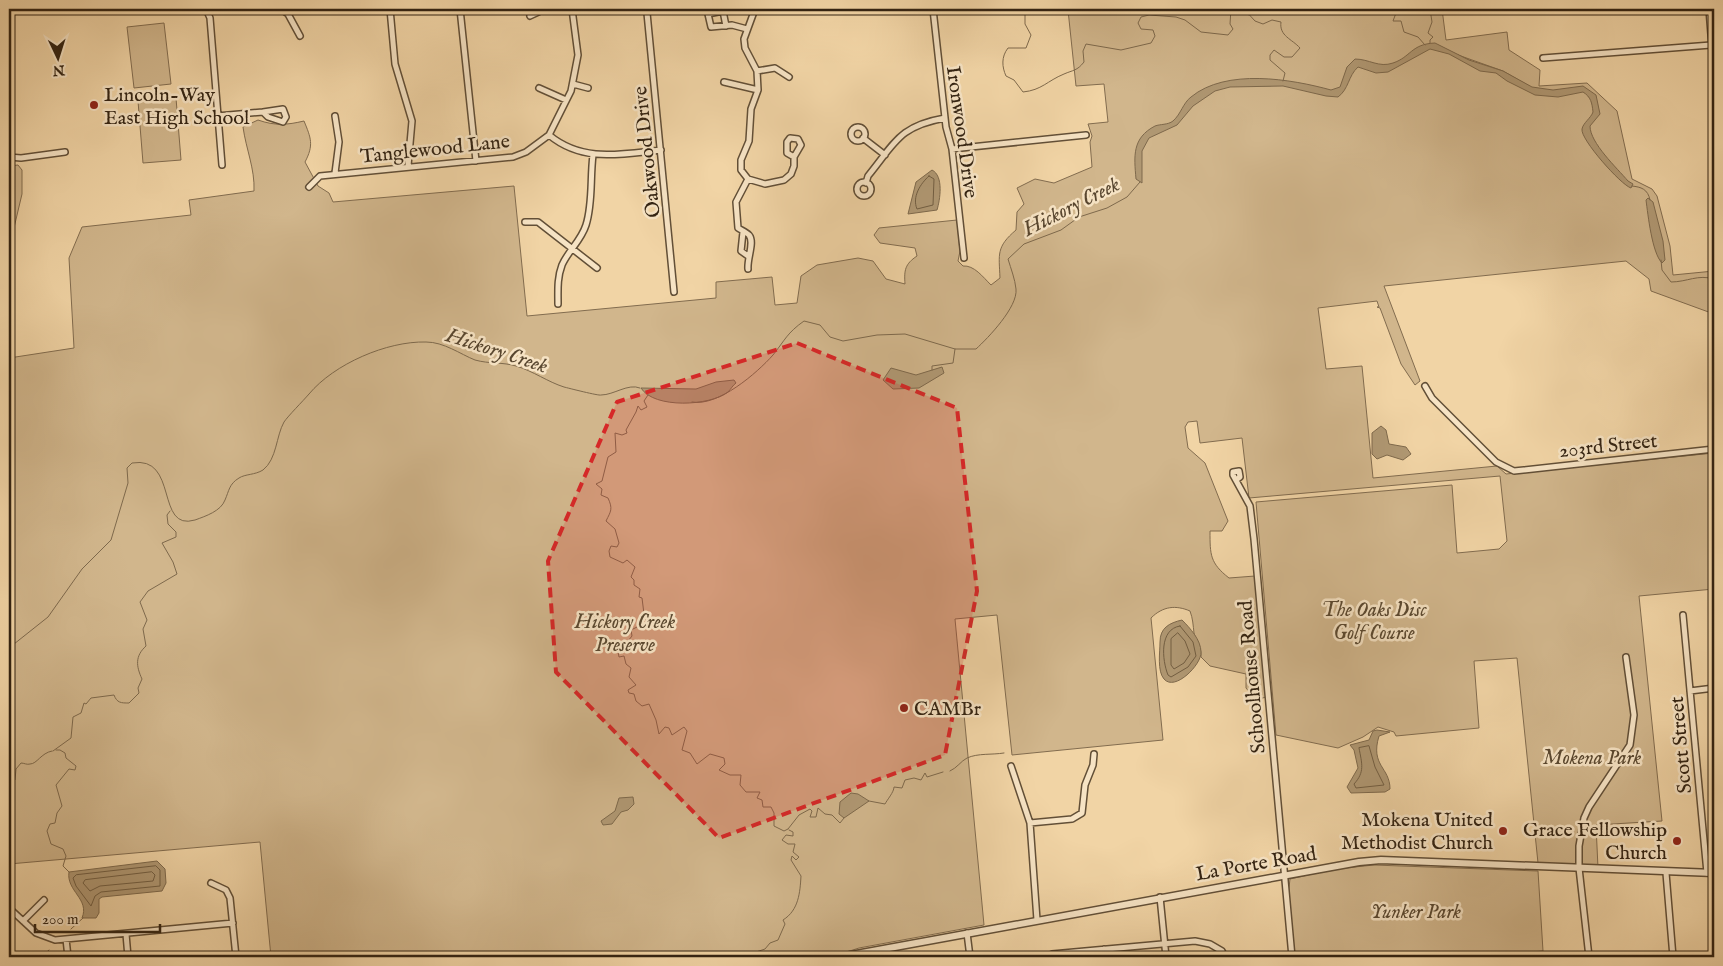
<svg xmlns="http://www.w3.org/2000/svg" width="1723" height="966" font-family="'IM FELL English',serif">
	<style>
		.green { fill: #d1b68c; stroke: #826c4f; fill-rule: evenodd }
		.water { fill: #b09873; stroke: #7e694c }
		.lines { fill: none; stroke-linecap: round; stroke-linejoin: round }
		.shore { stroke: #725e42; stroke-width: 1 }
		.stream { stroke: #7e694c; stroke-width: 1 }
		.minor-casing { stroke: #624f37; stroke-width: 8 }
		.tertiary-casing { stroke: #624f37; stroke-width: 9 }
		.minor { stroke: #f6e3c4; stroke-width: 5 }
		.tertiary { stroke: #f6e3c4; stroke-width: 6 }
		.marked { fill: #d62828; fill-opacity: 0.2; stroke: #d62828; stroke-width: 4; stroke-dasharray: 10 6; stroke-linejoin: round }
		.poi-dot { fill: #8f2418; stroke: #f6e3c4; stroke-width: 2 }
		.labels { text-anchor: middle; stroke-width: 5; stroke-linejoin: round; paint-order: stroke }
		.poi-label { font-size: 20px; fill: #332312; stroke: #f6e3c4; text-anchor: start }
		.street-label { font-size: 20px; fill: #332312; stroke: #f6e3c4 }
		.park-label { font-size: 20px; font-style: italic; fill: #5a4830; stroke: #f6e3c4 }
		.water-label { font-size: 21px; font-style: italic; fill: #58462f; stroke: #f6e3c4 }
	</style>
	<rect width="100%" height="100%" fill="#f1d4a5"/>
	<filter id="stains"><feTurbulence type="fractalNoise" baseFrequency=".004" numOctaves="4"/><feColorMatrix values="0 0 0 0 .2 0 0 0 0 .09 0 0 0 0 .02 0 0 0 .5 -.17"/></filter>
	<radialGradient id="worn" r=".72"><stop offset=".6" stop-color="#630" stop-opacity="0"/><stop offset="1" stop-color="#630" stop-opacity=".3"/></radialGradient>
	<!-- green -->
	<path class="green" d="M1082 9H1442L1446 40 1507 32 1509 50 1540 70 1539 86 1587 83 1617 111 1632 179 1652 189 1657 196 1670 246 1673 275 1714 271V314L1651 291 1649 279 1626 261 1384 286 1420 381 1415 385 1401 364 1380 308 1377 307H1379L1377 301 1318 308 1326 369 1362 366 1373 478 1497 466 1506 474 1714 453V589L1639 596 1662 821 1596 825 1598 868 1538 863 1517 658 1474 661 1479 728 1396 736 1394 732 1378 727 1363 737 1338 748 1276 735 1256 502 1452 485 1457 553 1499 549 1507 541 1500 476 1249 498 1242 438 1200 443 1197 421 1188 422 1185 427 1188 448 1205 463 1228 521 1222 531H1210C1210 555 1210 563 1229 578L1255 576 1266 697 1256 700 1246 688V674L1210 666 1201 657C1202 647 1196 642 1194 633 1193 625 1193 619 1190 611 1176 605 1163 606 1151 618L1163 740 1012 755 997 615 955 619 984 925 859 948 831 957H271L260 842 9 864V358L74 348 69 258 82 227 191 215 189 200 254 191C255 169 246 149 243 127L258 120C275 126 287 125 304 121 311 138 314 145 305 162L318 186 329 193 333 202 514 186 527 316 716 298V282L772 277 775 305 797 303 801 276 817 265 858 258 873 261 886 279 905 284C904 270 905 264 917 256L915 248 880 243 874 235 879 228 957 220 960 251 958 261 963 266C974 265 983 277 991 285L1000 278C999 254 996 247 1016 230L1017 212 1024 204 1017 188 1035 179 1054 183 1092 167 1090 142 1092 136 1088 124 1108 122 1104 84 1076 86 1068 10ZM1458 55 1503 71 1529 86 1527 87Z
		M164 23 171 84 134 88 127 27Z
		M176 98 181 160 143 163 138 101Z
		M18 165 22 170V194L13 232 9 233V166Z
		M1374 865 1538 871 1543 951 1473 957H1295L1288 896 1290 879 1335 869Z"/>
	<!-- water -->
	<path class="water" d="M1435 43 1469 60 1503 71 1532 87 1553 90 1583 86 1596 95 1600 114 1590 126C1590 143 1617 168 1628 181L1633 184 1631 188C1621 185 1580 139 1582 129 1583 123 1591 118 1593 112 1592 103 1591 97 1583 92L1558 97 1535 95 1507 81 1496 73 1480 71 1449 54 1430 49 1388 72 1376 73 1358 67C1348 76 1349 89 1338 97L1326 96 1283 86 1230 87 1215 91 1193 106 1177 125 1149 138 1142 151V183L1136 179C1134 156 1132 138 1155 126 1160 124 1168 125 1173 121 1181 114 1183 103 1191 97 1226 68 1291 79 1331 90L1340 87 1347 67 1355 59C1369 59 1379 68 1393 63 1411 57 1411 44 1435 43Z
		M932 170C944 176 940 200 937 210L908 214 916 182Z
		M1648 198 1653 202 1663 241 1665 260 1662 263C1652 253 1648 215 1646 200Z
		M942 367 944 373 919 388 893 389 883 380 891 368 916 375Z
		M734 380 736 383C733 385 731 389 728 392 710 406 654 409 641 388L696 389 716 382Z
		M1381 426 1386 430 1389 444 1406 447 1411 454 1403 460 1387 455 1377 459 1372 454V433Z
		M1182 620C1190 628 1201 640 1201 652 1202 664 1175 692 1164 679 1157 671 1160 652 1160 642 1160 628 1169 623 1182 620Z
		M1377 730 1390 732 1379 736C1370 766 1390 767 1390 789L1385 792 1351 793 1347 787 1358 768 1354 750 1350 745 1369 740 1373 731Z
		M851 793 858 794 869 801 844 818 839 814 840 802Z
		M633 797 634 804 628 810 621 812 612 824 603 825 601 821 615 811 619 798Z
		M157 861 165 869 166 883 162 891 102 897 99 899V913L96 918H82C90 899 66 891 69 872Z"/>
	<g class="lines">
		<!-- shore -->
		<path class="shore" d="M929 176 934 179 933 205 917 209C912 197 920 184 929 176Z
			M1180 626 1193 642 1196 656 1188 667 1171 677 1168 675C1162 660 1159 629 1180 626Z
			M1178 633 1185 641 1190 654 1184 663 1174 669 1171 665V639Z
			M1369 746 1375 767 1384 785 1356 788 1354 784C1365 772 1362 764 1359 748Z
			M156 866 160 870V886L101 892 95 896 91 906 76 886 73 878 76 875Z
			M152 872 155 875 153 881 100 886 90 891 83 883 85 880Z"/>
		<!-- stream -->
		<path class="stream" d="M1025 9V24L1031 35 1026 48H1008C1001 57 1002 67 1006 76L1014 80 1023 92C1042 90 1047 81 1064 74 1073 70 1077 71 1084 62L1083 51 1086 44 1121 50 1151 43 1155 36 1153 30 1141 29 1138 23 1141 17 1149 15 1176 17 1185 20 1201 32 1228 35 1233 29 1230 24 1231 9
			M1244 9 1255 21 1263 24 1272 20 1281 22C1279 36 1292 39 1300 48L1292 57H1284L1274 50 1270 55V60L1285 73 1283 81
			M1394 9 1396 13 1393 21H1401L1404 32 1418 37 1425 45
			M1430 9 1432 22 1428 33 1433 37 1430 40V43
			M1249 15 1251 9
			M1632 186C1641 187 1648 189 1650 200
			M1661 260 1662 270 1671 282C1687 282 1698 274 1714 279
			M932 370V366L953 363 955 349
			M648 395 644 401 647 407 641 410 638 406 636 412 626 430 627 433 622 435 615 433 616 452 608 457 602 481 596 484 602 489 601 495 608 498C613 509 611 511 606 521L615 529 619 543 617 547 611 546 609 551 610 557 623 563 627 560 635 567 631 577 634 580V585L640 589 639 597 642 598 644 614 647 616 646 619H639V626L631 630 632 636 628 641 617 646 619 657 624 656 626 664 631 668 629 677 636 685 628 690 629 693 634 694 636 701 642 706 649 704 656 720 659 734 665 727 669 728 672 735 684 727 687 731 682 750 690 753 697 764 710 754 724 758 725 764 719 770 730 775H741L740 785 746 792H760L757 798 762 800 763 807H771L774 813V826L784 831 788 829 799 815 810 809 812 811 810 817H816L818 808 825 814 832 815 840 823 844 818
			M692 402C718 407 757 373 773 355 785 340 787 333 804 321L820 325 830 337 843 341 877 335 905 334 955 349H976C988 338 1018 307 1016 289 1015 279 1011 269 1008 259L1024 244 1061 230 1079 217 1107 208 1127 197 1140 182
			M9 648 48 617 82 569 111 540 128 483 127 468 132 463C179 455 155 532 195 520 206 516 221 511 225 500 229 491 229 484 239 478 245 474 255 475 263 470 277 459 276 436 284 422 288 416 303 401 309 394 334 364 387 341 426 342 444 342 460 354 475 360 489 364 503 362 516 366 533 371 548 382 564 387 568 388 599 396 601 395 614 395 628 383 640 388
			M56 750H60L65 753 66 758 76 766 75 770 69 769 56 785 62 806 57 813 55 823 50 824 47 831 51 844 63 849 66 856 63 866 69 872
			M53 751 71 738 73 717 81 713 84 703 86 704 91 698 114 695C117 703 121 703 129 703L139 693 138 688 142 679C136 666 135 656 146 646L143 629 147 620 140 602 148 591 177 574 173 562 162 543 176 537V532L168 524 167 515 170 511
			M950 771C957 768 961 761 967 758 978 753 992 755 1004 753
			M9 785 15 780 16 769 21 763C24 763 27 765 30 764 37 764 41 753 52 751
			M869 801 885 804C887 800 894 792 894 787L902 788 905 780 914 778 921 780 925 773 927 777 943 772
			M71 929 83 918
			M41 957 49 950
			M750 957V954L765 949 770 943 778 940 785 924 783 920C799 910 800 892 801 876L791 860 792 856 796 860 799 857 793 852 795 844H788L782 840 786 835 793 836V832L789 830"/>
		<defs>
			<path id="minor" d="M206 9 210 18 222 165
				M281 9 288 14 300 36
				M390 9 395 64 412 121 408 166
				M460 9 476 161
				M648 9 647 13 674 292
				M755 9 744 39 745 48 757 71 758 90 751 109 749 141 741 160V170L748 179 765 184 784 180 791 174 794 166V157L801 145 798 139 790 138 787 142V153L794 157
				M933 9 946 127 952 149 964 258
				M1709 9 1714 73
				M530 16 545 9
				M726 26 723 11 708 14 711 27 732 25 747 29
				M1543 58 1711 45
				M757 71 775 68 789 77
				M724 82 758 90
				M573 84 588 88
				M539 88 566 100
				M217 116 263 112 268 117 283 122 286 117 283 109 263 112
				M335 116 339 142 335 173
				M851 134a7 7 0 1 1 14 0a7 7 0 1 1-14 0Z
				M549 135C583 163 621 154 661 150
				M863 138 885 155
				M952 149 1086 135
				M9 157 21 158 65 152
				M748 179 736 202 738 228C741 230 746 232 749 235 755 242 747 258 748 269
				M857 189a7 7 0 1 1 14 0a7 7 0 1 1-14 0Z
				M866 183 868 176C895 143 899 126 945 118
				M309 187 320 176 513 157 526 152 549 135 571 91 578 55 572 9
				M525 222H538L597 268
				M743 232 741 251 748 256
				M558 304C558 291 557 278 562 265 568 251 581 241 586 225 593 203 590 178 593 155
				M1425 386 1432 398 1496 462 1514 471 1714 449
				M1236 480 1240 477 1239 471 1233 472V475L1250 506 1254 539 1292 957
				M1683 615 1707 873
				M1690 691 1714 688
				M1011 766 1030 823 1037 920
				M1030 823 1072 819 1082 813 1085 785 1093 765 1094 754
				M1666 873 1673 957
				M211 883 226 890 230 898 236 957
				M1160 897 1166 957
				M9 908 36 933 55 940 233 923
				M23 921 44 900
				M967 933 970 957
				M126 934 128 957
				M66 939 68 957
				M1104 949 1105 957
				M1046 957 1052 954 1195 941 1210 944 1222 951 1225 957
				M1589 957 1579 868V846L1584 818 1589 807 1630 745 1634 715 1626 657"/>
			<path id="tertiary" d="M840 957 1359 862 1381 860 1714 873"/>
		</defs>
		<!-- minor casing -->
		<use href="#minor" class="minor-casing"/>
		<!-- tertiary casing -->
		<use href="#tertiary" class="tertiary-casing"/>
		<!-- minor -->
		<use href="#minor" class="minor"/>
		<!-- tertiary -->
		<use href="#tertiary" class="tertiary"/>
	</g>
	<!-- marked area -->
	<path class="marked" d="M797 343 957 408 977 591 945 755 719 838 556 672 548 561 617 402Z"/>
	<!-- markers -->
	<g class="poi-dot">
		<circle cx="94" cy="105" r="5"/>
		<circle cx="904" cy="708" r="5"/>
		<circle cx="1503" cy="831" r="5"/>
		<circle cx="1677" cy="841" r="5"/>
	</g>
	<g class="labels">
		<!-- poi labels -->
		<g class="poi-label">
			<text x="104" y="101">Lincoln-Way<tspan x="104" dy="23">East High School</tspan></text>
			<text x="914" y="715">CAMBr</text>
			<text x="1493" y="826" text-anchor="end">Mokena United<tspan x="1493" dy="23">Methodist Church</tspan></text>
			<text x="1667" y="836" text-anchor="end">Grace Fellowship<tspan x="1667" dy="23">Church</tspan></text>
		</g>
		<!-- street labels -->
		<g class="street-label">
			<text transform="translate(963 132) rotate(82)" y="7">Ironwood Drive</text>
			<text transform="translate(435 148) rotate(-6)" y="7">Tanglewood Lane</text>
			<text transform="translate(646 152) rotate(-96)" y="7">Oakwood Drive</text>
			<text transform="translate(1608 445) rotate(-6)" y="7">203rd Street</text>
			<text transform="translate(1251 677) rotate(-95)" y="7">Schoolhouse Road</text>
			<text transform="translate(1680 745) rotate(-95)" y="7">Scott Street</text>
			<text transform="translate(1256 863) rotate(-10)" y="7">La Porte Road</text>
		</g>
		<!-- park labels -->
		<g class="park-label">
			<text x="1374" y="616">The Oaks Disc<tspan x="1374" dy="23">Golf Course</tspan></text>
			<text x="625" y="628">Hickory Creek<tspan x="625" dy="23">Preserve</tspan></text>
			<text x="1592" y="764">Mokena Park</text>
			<text x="1416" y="918">Yunker Park</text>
		</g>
		<!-- water labels -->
		<g class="water-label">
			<text transform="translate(1071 206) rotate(-27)" y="7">Hickory Creek</text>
			<text transform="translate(497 350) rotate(18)" y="7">Hickory Creek</text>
		</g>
	</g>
	<!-- margin -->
	<rect width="1723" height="966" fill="none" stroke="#f1d4a5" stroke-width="30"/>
	<rect x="10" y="10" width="1703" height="946" fill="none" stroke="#332312" stroke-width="2.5"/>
	<rect x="15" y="15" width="1693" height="936" fill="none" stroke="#332312"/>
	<!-- north arrow -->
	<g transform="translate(58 58) rotate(176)" stroke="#f6e3c4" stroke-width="4" paint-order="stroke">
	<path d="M0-4L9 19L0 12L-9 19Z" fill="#332312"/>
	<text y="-8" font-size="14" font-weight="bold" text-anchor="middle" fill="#332312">N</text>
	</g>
	<!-- scale -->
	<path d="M35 924v8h125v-8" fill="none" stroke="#332312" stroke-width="2.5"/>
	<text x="42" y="924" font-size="15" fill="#332312" stroke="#f6e3c4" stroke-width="4" paint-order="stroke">200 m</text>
	<rect width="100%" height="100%" filter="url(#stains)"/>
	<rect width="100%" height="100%" fill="url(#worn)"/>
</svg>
